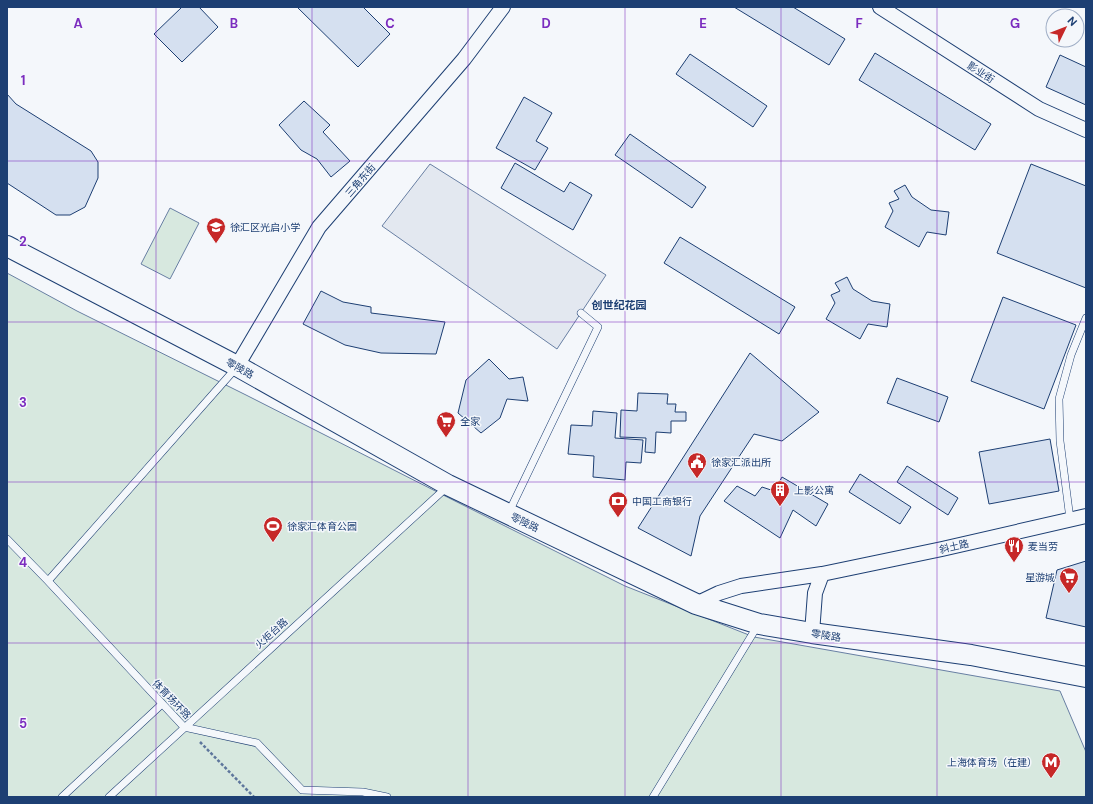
<svg xmlns="http://www.w3.org/2000/svg" width="1093" height="804" font-family="'DM Sans','Noto Sans SC',sans-serif">
	<style>
		.green { fill: #d7e8df; stroke: #687fa3 }
		.parking { fill: #e3e8f0; stroke: #687fa3 }
		.building { fill: #d5e0f0; stroke: #1d3f73 }
		.lines { fill: none; stroke-linecap: round; stroke-linejoin: round }
		.lane-casing { stroke: #1d3f73; stroke-width: 8 }
		.street-casing { stroke: #1d3f73; stroke-width: 16 }
		.secondary-casing { stroke: #1d3f73; stroke-width: 22 }
		.path { stroke: #5e769c; stroke-width: 2.5; stroke-dasharray: 3 2; stroke-linecap: butt }
		.lane { stroke: #f4f7fb; stroke-width: 7 }
		.street { stroke: #f4f7fb; stroke-width: 14 }
		.secondary { stroke: #f4f7fb; stroke-width: 20 }
		.grid { fill: none; stroke: #7b2cbf; stroke-width: 1; stroke-opacity: 0.55 }
		.labels { text-anchor: middle; stroke-width: 3; stroke-linejoin: round; paint-order: stroke }
		.street-label { font-size: 10px; fill: #1d3f73; stroke: #f4f7fb }
		.poi-label { font-size: 10px; fill: #1d3f73; stroke: #f4f7fb; text-anchor: start }
		.neighbourhood-label { font-size: 11px; font-weight: bold; fill: #1d3f73; stroke: #f4f7fb }
		.grid-label { font-size: 13px; text-anchor: middle; font-weight: bold; fill: #7b2cbf; stroke: #f4f7fb; stroke-width: 3; stroke-linejoin: round; paint-order: stroke }
	</style>
	<rect width="100%" height="100%" fill="#f4f7fb"/>
	<!-- green -->
	<path class="green" d="M170 208 199 223 170 279 141 264Z
		M7 273 77 311 246 395 455 501 625 586 754 637 1060 691 1086 752V797H7Z"/>
	<!-- parking -->
	<path class="parking" d="M430 164 606 275 557 349 382 226Z"/>
	<!-- building -->
	<path class="building" d="M182 7H199L218 27 182 62 154 34Z
		M297 7H363L390 34 358 67Z
		M734 7H793L845 39 829 65Z
		M875 53 991 124 975 150 859 80Z
		M690 54 767 106 753 127 676 74Z
		M1060 55 1086 67V105L1046 87Z
		M7 94 16 104 91 151 98 162V178L85 207 70 215H56L7 183Z
		M524 97 552 113 536 141 548 148 535 170 496 148Z
		M304 101 330 125 323 132 350 161 331 177 317 159 301 150 279 125Z
		M630 134 706 187 692 208 615 155Z
		M515 163 564 192 570 182 592 195 573 230 501 188Z
		M1031 164 1086 186V288L997 253Z
		M905 185 912 197 931 210 949 212 946 235 927 232 919 247 885 227 893 211 889 203 899 199 894 191Z
		M680 237 795 307 779 334 664 263Z
		M847 277 853 289 872 301 890 304 887 327 868 324 860 339 826 319 835 303 831 295 840 291 835 283Z
		M321 291 343 302 371 307V313L445 322 436 354 381 353 345 345 303 324Z
		M1003 297 1076 325 1044 409 971 381Z
		M750 353 819 412 782 441 754 434 700 516 691 556 638 528Z
		M489 359 509 379 523 377 528 401 507 399 500 418 481 433 458 413 466 380Z
		M897 378 948 397 939 422 887 403Z
		M638 393 668 394 667 404H676L675 412H686V421H671V433L656 432 655 453 645 452 646 438 620 437 621 410 637 411Z
		M593 411 617 413 615 438 643 440 641 463 626 462 625 480 593 477 594 456 568 454 571 425 592 426Z
		M1050 439 1059 491 989 504 979 452Z
		M907 466 958 498 948 515 897 482Z
		M860 474 911 507 900 524 849 492Z
		M782 477 828 504 816 526 793 510 780 538 724 501 737 486 755 496 762 487 774 491Z
		M1086 561V627L1046 618 1057 570Z"/>
	<g class="lines">
		<defs>
			<path id="lane" d="M509 512 598 327 581 313
				M1070 519 1060 441 1059 399 1071 355 1086 318
				M7 539 48 581 184 727 257 743 302 790 363 792 387 797
				M48 581 236 368
				M62 797 162 704
				M109 797 448 486
				M653 797 758 625"/>
			<path id="street" d="M880 7 1039 109 1086 130
				M237 366 319 227 464 59 503 7
				M696 604 719 593 741 586 822 574 942 549 1086 516
				M812 633 815 593 822 574"/>
			<path id="secondary" d="M7 246 237 366 448 485 696 604 759 624 812 633 971 655 1086 677"/>
		</defs>
		<!-- lane casing -->
		<use href="#lane" class="lane-casing"/>
		<!-- street casing -->
		<use href="#street" class="street-casing"/>
		<!-- secondary casing -->
		<use href="#secondary" class="secondary-casing"/>
		<!-- path -->
		<path class="path" d="M200 742 254 797"/>
		<!-- lane -->
		<use href="#lane" class="lane"/>
		<!-- street -->
		<use href="#street" class="street"/>
		<!-- secondary -->
		<use href="#secondary" class="secondary"/>
	</g>
	<!-- grid -->
	<path class="grid" d="M156 7V797M312 7V797M468 7V797M625 7V797M781 7V797M937 7V797M7 161H1086M7 322H1086M7 482H1086M7 643H1086"/>
	<!-- icons -->
	<defs>
		<symbol id="school-pin" viewBox="-11 -11 22 30"><path d="M0 17L-7.5 6A9.5 9.5 0 1 1 7.5 6Z" fill="#c62828" stroke="#f4f7fb"/><path d="M0-5L7-2L0 1L-7-2ZM-4 1L0 2.5L4 1V4Q0 6-4 4Z" fill="#fff"/></symbol>
		<symbol id="supermarket-pin" viewBox="-11 -11 22 30"><path d="M0 17L-7.5 6A9.5 9.5 0 1 1 7.5 6Z" fill="#c62828" stroke="#f4f7fb"/><path d="M-6-5.5h2.5l.6 2H6L4.5 2H-2.5L-4.4-4H-6ZM-1.5 3.2a1.3 1.3 0 1 0 .1 0ZM3 3.2a1.3 1.3 0 1 0 .1 0Z" fill="#fff"/></symbol>
		<symbol id="civic-pin" viewBox="-11 -11 22 30"><path d="M0 17L-7.5 6A9.5 9.5 0 1 1 7.5 6Z" fill="#c62828" stroke="#f4f7fb"/><path d="M-.6-6.5H3V-4.5H.6V-3L4-1V1h2V6H-6V1h2V-1L-.6-3ZM-1.2 2.5V6h2.4V2.5Z" fill="#fff"/></symbol>
		<symbol id="building-pin" viewBox="-11 -11 22 30"><path d="M0 17L-7.5 6A9.5 9.5 0 1 1 7.5 6Z" fill="#c62828" stroke="#f4f7fb"/><path d="M-4-6H4V6H1V3H-1V6H-4ZM-2.5-4.3h1.7v1.8h-1.7ZM.8-4.3h1.7v1.8H.8ZM-2.5-1h1.7V.8h-1.7ZM.8-1h1.7V.8H.8Z" fill="#fff"/></symbol>
		<symbol id="bank-pin" viewBox="-11 -11 22 30"><path d="M0 17L-7.5 6A9.5 9.5 0 1 1 7.5 6Z" fill="#c62828" stroke="#f4f7fb"/><path d="M-6-4H6V4H-6ZM0-2.3a2.3 2.3 0 1 0 0 4.6a2.3 2.3 0 1 0 0-4.6Z" fill="#fff"/></symbol>
		<symbol id="stadium-pin" viewBox="-11 -11 22 30"><path d="M0 17L-7.5 6A9.5 9.5 0 1 1 7.5 6Z" fill="#c62828" stroke="#f4f7fb"/><path d="M0-5a6.5 5 0 1 0 0 10a6.5 5 0 1 0 0-10ZM-3.5-1.8h7v3.6h-7Z" fill="#fff"/></symbol>
		<symbol id="restaurant-pin" viewBox="-11 -11 22 30"><path d="M0 17L-7.5 6A9.5 9.5 0 1 1 7.5 6Z" fill="#c62828" stroke="#f4f7fb"/><path d="M-5-6h1v4h1v-4h1v4h1v-4h1v5L-1.5 .5V6h-2V.5L-5-1ZM5-6V6H3V1.5H1.5Q1.5-4 5-6Z" fill="#fff"/></symbol>
		<symbol id="metro-pin" viewBox="-11 -11 22 30"><path d="M0 17L-7.5 6A9.5 9.5 0 1 1 7.5 6Z" fill="#c62828" stroke="#f4f7fb"/><path d="M-5.5 5V-5H-3L0 0L3-5H5.5V5H3V-.5L0 4L-3-.5V5Z" fill="#fff"/></symbol>
	</defs>
	<g fill-rule="evenodd">
		<use href="#school-pin" x="205" y="216" width="22" height="30"/>
		<use href="#supermarket-pin" x="435" y="410" width="22" height="30"/>
		<use href="#civic-pin" x="686" y="451" width="22" height="30"/>
		<use href="#building-pin" x="769" y="479" width="22" height="30"/>
		<use href="#bank-pin" x="607" y="490" width="22" height="30"/>
		<use href="#stadium-pin" x="262" y="515" width="22" height="30"/>
		<use href="#restaurant-pin" x="1003" y="535" width="22" height="30"/>
		<use href="#supermarket-pin" x="1058" y="566" width="22" height="30"/>
		<use href="#metro-pin" x="1040" y="751" width="22" height="30"/>
	</g>
	<g class="labels">
		<!-- street labels -->
		<g class="street-label">
			<text transform="translate(981 72) rotate(33)" y="4">影业街</text>
			<text transform="translate(360 180) rotate(-49)" y="4">三角东街</text>
			<text transform="translate(240 368) rotate(29)" y="4">零陵路</text>
			<text transform="translate(525 522) rotate(25)" y="4">零陵路</text>
			<text transform="translate(954 546) rotate(-13)" y="4">斜土路</text>
			<text transform="translate(271 633) rotate(-42)" y="4">火炬台路</text>
			<text transform="translate(826 635) rotate(8)" y="4">零陵路</text>
			<text transform="translate(172 699) rotate(46)" y="4">体育场环路</text>
		</g>
		<!-- poi labels -->
		<g class="poi-label">
			<text x="230" y="231">徐汇区光启小学</text>
			<text x="460" y="425">全家</text>
			<text x="711" y="466">徐家汇派出所</text>
			<text x="794" y="494">上影公寓</text>
			<text x="632" y="505">中国工商银行</text>
			<text x="287" y="530">徐家汇体育公园</text>
			<text x="1028" y="550">麦当劳</text>
			<text x="1055" y="581" text-anchor="end">星游城</text>
			<text x="1037" y="766" text-anchor="end">上海体育场（在建）</text>
		</g>
		<!-- neighbourhood labels -->
		<g class="neighbourhood-label">
			<text x="619" y="309">创世纪花园</text>
		</g>
	</g>
	<g class="grid-label">
		<text x="78" y="28">A</text>
		<text x="234" y="28">B</text>
		<text x="390" y="28">C</text>
		<text x="546" y="28">D</text>
		<text x="703" y="28">E</text>
		<text x="859" y="28">F</text>
		<text x="1015" y="28">G</text>
		<text x="23" y="85">1</text>
		<text x="23" y="246">2</text>
		<text x="23" y="407">3</text>
		<text x="23" y="567">4</text>
		<text x="23" y="728">5</text>
	</g>
	<!-- border -->
	<rect width="1093" height="804" fill="none" stroke="#1d3f73" stroke-width="16"/>
	<!-- north arrow -->
	<g transform="translate(1065 28) rotate(47)"><circle r="19" fill="#f4f7fb" stroke="#9eadc5"/>
	<path d="M0-3L7 15L0 10L-7 15Z" fill="#c62828"/>
	<text y="-6" font-size="11" font-weight="bold" text-anchor="middle" fill="#1d3f73">N</text>
	</g>
</svg>
